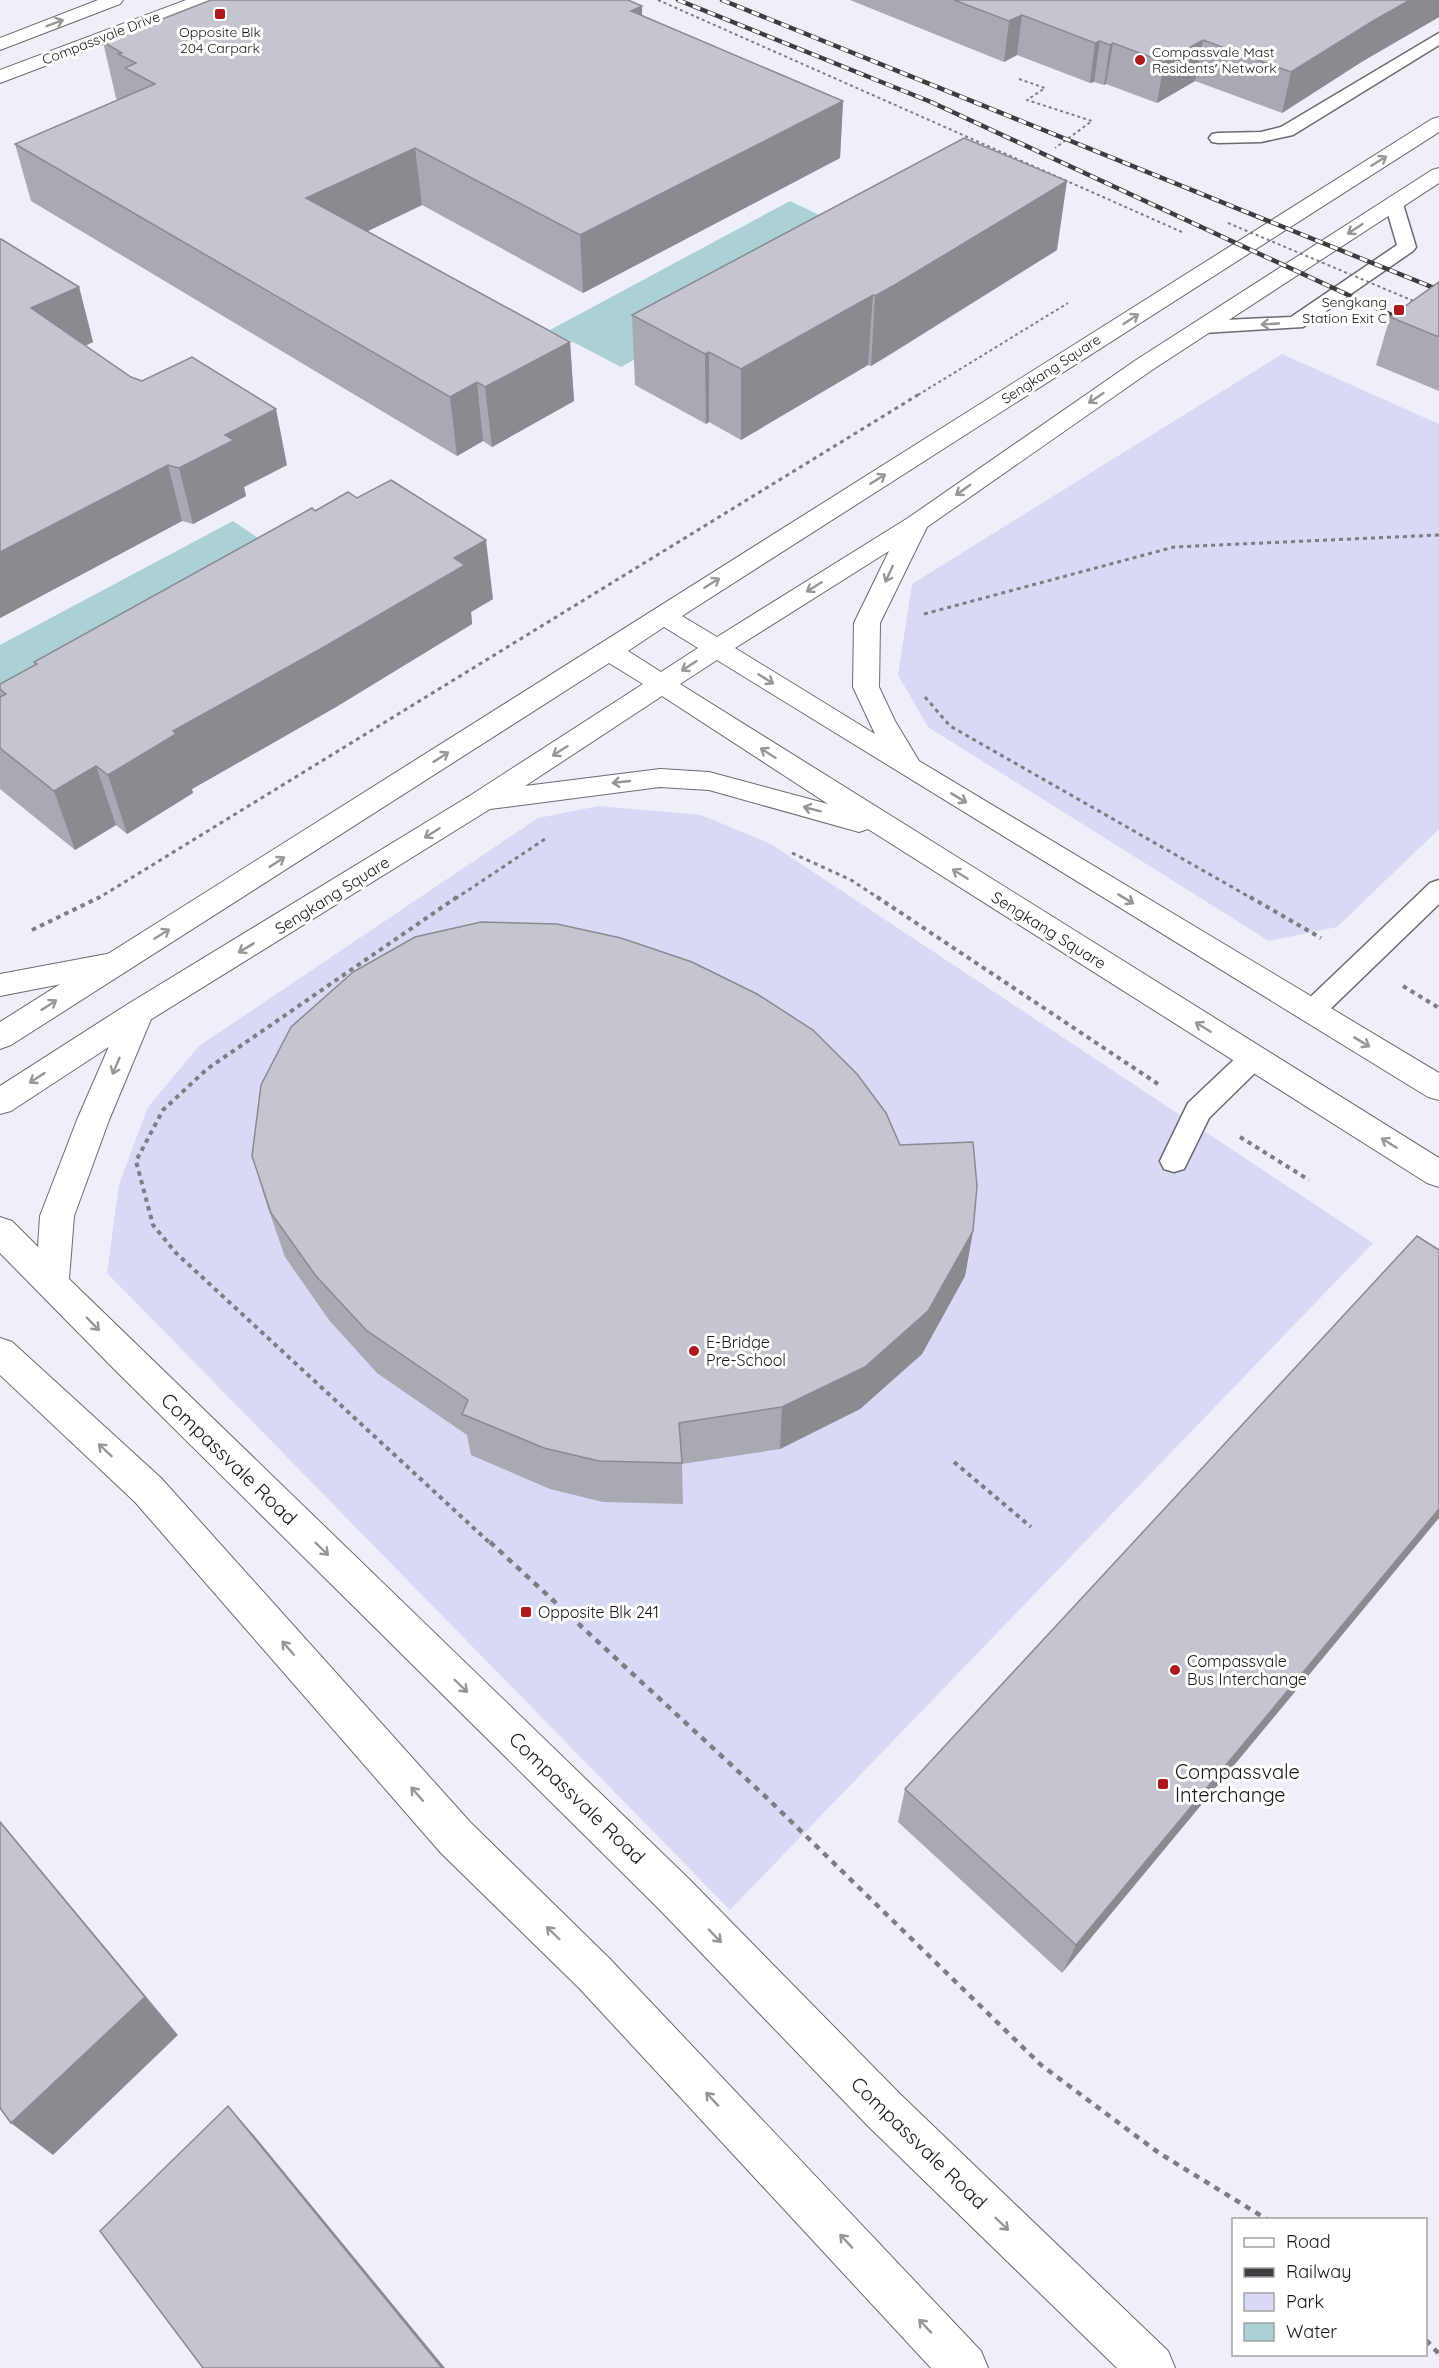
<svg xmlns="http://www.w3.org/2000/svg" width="1439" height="2368" font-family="Quicksand,sans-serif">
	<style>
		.green { fill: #d8d9f4 }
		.water { fill: #abd1d4 }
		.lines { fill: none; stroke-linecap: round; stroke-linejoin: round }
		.service-casing { stroke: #6a6a73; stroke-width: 3 }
		.minor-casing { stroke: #6a6a73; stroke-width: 2 }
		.tertiary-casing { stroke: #6a6a73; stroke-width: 2 }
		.path-far3 { stroke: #7d7d84; stroke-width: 2; stroke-dasharray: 3 3; stroke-linecap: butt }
		.path-far2 { stroke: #7d7d84; stroke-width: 3; stroke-dasharray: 4 4; stroke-linecap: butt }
		.path-far1 { stroke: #7d7d84; stroke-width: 4; stroke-dasharray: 4.5 4.5; stroke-linecap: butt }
		.path { stroke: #7d7d84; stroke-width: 4.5; stroke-dasharray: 6 6; stroke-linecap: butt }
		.service { fill: #fff; fill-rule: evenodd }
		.minor { fill: #fff; fill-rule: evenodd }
		.tertiary { fill: #fff; fill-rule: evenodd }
		.rail-casing { stroke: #3d3d41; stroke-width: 4.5 }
		.rail { stroke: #fff; stroke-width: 3; stroke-dasharray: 8; stroke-linecap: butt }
		.path-bridge { stroke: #7d7d84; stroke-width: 2; stroke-dasharray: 3 3; stroke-linecap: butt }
		.wall { fill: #a9a9b2 }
		.shaded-wall { fill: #8a8a91 }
		.building { fill: #c5c5cf; stroke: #8a8a91; stroke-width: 1.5 }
		.oneway { stroke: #979798 }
		.poi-dot { fill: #ac1a1d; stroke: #fff; stroke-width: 2 }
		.labels { text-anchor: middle; stroke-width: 6; stroke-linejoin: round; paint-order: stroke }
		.far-poi-label { font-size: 14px; fill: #18181b; stroke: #fff }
		.far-street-label { font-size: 14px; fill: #18181b; stroke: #fff }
		.street-label { font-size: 16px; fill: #18181b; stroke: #fff }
		.poi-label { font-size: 16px; fill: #18181b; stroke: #fff; text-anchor: start }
		.near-street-label { font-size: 20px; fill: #18181b; stroke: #fff }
		.near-poi-label { font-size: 20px; fill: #18181b; stroke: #fff; text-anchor: start }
	</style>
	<rect width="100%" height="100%" fill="#efeff9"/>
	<!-- green -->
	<path class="green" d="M1282 354 1439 424V829L1337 927 1269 941 928 727 898 675 912 584Z
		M599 806 701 815 771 844 1373 1243 730 1910 107 1273 119 1184 148 1107 199 1046 538 818Z"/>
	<!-- water -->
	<path class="water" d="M790 201 859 234 621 367 550 330Z
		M233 521 286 557 0 715V645Z"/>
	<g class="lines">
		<defs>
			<path id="service" d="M1439 33V45L1293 135 1261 142 1218 143 1212 142 1209 138 1212 134 1218 133 1261 132 1281 127Z
				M1394 199 1400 200 1403 204 1416 247 1413 251 1303 327 1203 333 1196 331 1193 327 1196 323 1203 321 1291 317 1397 245 1385 204 1388 200Z
				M1439 880V904L1321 1018 1312 1021 1303 1018 1299 1011 1303 1004 1430 883Z
				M1253 1048 1263 1051 1267 1058 1263 1065 1209 1118 1184 1169 1174 1172 1164 1169 1160 1161 1188 1103 1243 1051Z"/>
			<path id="minor" d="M1439 117V132L682 616 717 637 908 518 1136 360 1432 170 1439 168V183L1152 370 927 527 880 623 879 687 895 721 919 761 1439 1073V1100L1428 1097 717 660 680 684 1439 1158V1187L1427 1183 868 829 859 832 709 790 660 787 490 809 150 1020 11 1111 0 1114V1086L128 1004 471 795 643 684 609 663 11 1045 0 1049V1022L1432 119ZM889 551 854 623 853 687 875 734 735 648ZM664 627 698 648 661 672 628 651ZM662 696 828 804 709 772 660 769 525 786Z"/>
			<path id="tertiary" d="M98 0H123L120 4 0 50V38Z
				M186 0H211L208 4 0 83V70Z
				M112 953 123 956 127 964 123 972 0 996V974Z
				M139 1001 150 1004 154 1012 109 1120 74 1216 69 1279 689 1879 900 2094 1168 2351 1175 2368H1117L868 2126 659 1909 115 1370 0 1253V1217L12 1221 38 1247 40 1216 77 1120 124 1012 128 1004Z
				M0 1338 12 1342 161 1478 471 1823 610 1959 981 2351 988 2368H931L580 1989 441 1853 135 1502 0 1375Z"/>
		</defs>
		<!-- service casing -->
		<use href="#service" class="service-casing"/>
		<!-- minor casing -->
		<use href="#minor" class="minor-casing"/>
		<!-- tertiary casing -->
		<use href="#tertiary" class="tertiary-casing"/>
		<!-- path-far3 -->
		<path class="path-far3" d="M658 0 1182 232
			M1019 79 1045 88 1027 100 1092 121 1055 148
			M918 395 1068 303"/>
		<!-- path-far2 -->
		<path class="path-far2" d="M924 614 1174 547 1439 535
			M925 697 950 726 1253 899
			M792 853 851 880 880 899
			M97 899 921 393
			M455 899 545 839"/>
		<!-- path-far1 -->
		<path class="path-far1" d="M457 897 207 1069 163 1110 136 1161 153 1225 176 1253 491 1544
			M877 897 1158 1084
			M1250 897 1321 938
			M32 930 100 897
			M1403 986 1439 1008
			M1240 1137 1309 1180
			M954 1462 1031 1527"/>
		<!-- path -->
		<path class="path" d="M490 1542 767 1798 1041 2065 1159 2153 1268 2220
			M1426 2340 1439 2354"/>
		<!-- service -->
		<use href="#service" class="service"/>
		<!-- minor -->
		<use href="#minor" class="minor"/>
		<!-- tertiary -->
		<use href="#tertiary" class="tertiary"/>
		<defs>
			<path id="rail" d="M678 0 931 102 1439 337
				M722 0 1439 290"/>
		</defs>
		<!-- rail casing -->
		<use href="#rail" class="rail-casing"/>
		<!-- rail -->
		<use href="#rail" class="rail"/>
		<!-- path-bridge -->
		<path class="path-bridge" d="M1228 223 1416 302"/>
	</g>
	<!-- wall -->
	<path class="wall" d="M850 0H1439V17L1363 61 1282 113 1195 81 1157 103 1106 84 1104 85 1094 82 1090 83 1017 55 1004 62Z
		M642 6V15L843 101 840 158 583 293 422 205 368 231 570 342 574 401 492 447 483 441 457 456 31 201 15 144 118 100 116 98 103 42Z
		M0 240 79 287 93 342 85 346 131 377 287 465 244 487 246 496 193 524 182 521 0 618Z
		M1057 250 888 356 871 366 868 365 741 440 709 422 706 424 635 385 632 315Z
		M1439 282V391L1376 365 1390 317Z
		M357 498 493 599 471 612 472 624 336 707 192 789 193 793 127 834 116 825 75 850 0 789V684L35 665 34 662 315 511Z
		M900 1145 973 1231 965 1276 922 1354 860 1409 780 1449 682 1464 683 1504 603 1502 550 1489 471 1455 467 1435 377 1373 329 1320 285 1257 266 1202 252 1156Z
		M1439 1250 1062 1973 898 1822 905 1789Z"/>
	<!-- shaded-wall -->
	<path class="shaded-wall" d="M1410 0H1439V17L1363 61 1282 113 1291 72 1373 21Z
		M642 6 643 61 631 11Z
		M1022 15 1017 55 1004 62 1009 21Z
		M1203 40 1195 81 1157 103 1164 62Z
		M1100 41 1094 82 1090 83 1095 43Z
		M1113 43 1106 84 1104 85 1110 45Z
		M843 101 840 158 583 293 580 235Z
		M415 148 422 205 316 256 306 198Z
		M1067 181 1057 250 871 366 875 296Z
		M79 287 93 342 47 363 31 308Z
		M873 295 868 365 741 440V369Z
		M570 342 574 401 492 447 485 387Z
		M709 352V422L706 424 705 354Z
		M477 382 483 441 457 456 450 397Z
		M276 409 287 465 244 487 246 496 193 524 179 468 225 435Z
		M168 465 182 521 0 618V552Z
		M486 540 493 599 471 612 472 624 336 707 192 789 193 793 127 834 108 775 173 731 454 558Z
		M96 766 116 825 75 850 54 791Z
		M973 1231 965 1276 922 1354 860 1409 780 1449 782 1407Z
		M1439 1509V1518L1062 1973 1076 1945Z
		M0 1821 178 2035 53 2155 11 2123Z
		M228 2106 257 2139 445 2368H442Z"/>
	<!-- building -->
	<path class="building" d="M211 0H628L642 6 631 11 843 101 580 235 415 148 306 198 570 342 485 387 477 382 450 397 15 144 155 84 125 68 136 63 118 54 122 53 103 42Z
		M954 0H1410L1373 21 1291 72 1203 40 1164 62 1113 43 1110 45 1100 41 1095 43 1022 15 1009 21Z
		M964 138 1067 181 893 286 875 296 873 295 741 369 709 352 705 354 632 315Z
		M1 239 79 287 31 308 131 377 142 381 192 357 276 409 225 435 234 440 179 468 168 465 0 552V240Z
		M1439 282V337L1390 317Z
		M391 480 486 540 454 558 465 565 324 647 173 731 176 734 108 775 96 766 54 791 0 748V697L6 694 0 689V684L37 664 34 662 312 508 315 511 348 492 357 498Z
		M481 922 557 924 621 938 692 962 757 994 813 1030 857 1074 886 1113 900 1145 973 1142 977 1186 973 1231 928 1311 865 1367 782 1407 679 1423 682 1463 599 1461 544 1448 462 1414 468 1400 366 1330 316 1276 271 1213 252 1156 261 1085 291 1027 353 972 415 937Z
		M1417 1236 1439 1250V1509L1076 1945 905 1789Z
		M0 1822 145 1997 11 2123 0 2108Z
		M228 2106 442 2368H203L100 2231Z"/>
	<!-- one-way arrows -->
	<defs><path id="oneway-shaft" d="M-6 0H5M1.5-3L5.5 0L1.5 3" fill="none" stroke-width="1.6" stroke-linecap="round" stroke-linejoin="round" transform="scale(1.5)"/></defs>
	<g class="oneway">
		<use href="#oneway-shaft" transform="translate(55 23) rotate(-21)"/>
		<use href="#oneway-shaft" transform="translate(1379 161) rotate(-32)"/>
		<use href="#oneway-shaft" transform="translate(1355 229) rotate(147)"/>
		<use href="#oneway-shaft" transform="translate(1131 319) rotate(-33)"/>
		<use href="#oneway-shaft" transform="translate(1270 324) rotate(177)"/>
		<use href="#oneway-shaft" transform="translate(1096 398) rotate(146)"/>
		<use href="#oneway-shaft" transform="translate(878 479) rotate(-32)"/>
		<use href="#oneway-shaft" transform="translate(963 490) rotate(144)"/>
		<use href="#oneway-shaft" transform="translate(889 574) rotate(115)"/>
		<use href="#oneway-shaft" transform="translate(712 583) rotate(-32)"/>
		<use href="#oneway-shaft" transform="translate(814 587) rotate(148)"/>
		<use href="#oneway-shaft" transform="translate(689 666) rotate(147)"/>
		<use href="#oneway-shaft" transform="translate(766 679) rotate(32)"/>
		<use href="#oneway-shaft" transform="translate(560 751) rotate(147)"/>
		<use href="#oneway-shaft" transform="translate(768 753) rotate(-147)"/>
		<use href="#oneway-shaft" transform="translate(441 757) rotate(-33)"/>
		<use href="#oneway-shaft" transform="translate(621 782) rotate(174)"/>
		<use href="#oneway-shaft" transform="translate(959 798) rotate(31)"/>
		<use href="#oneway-shaft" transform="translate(812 809) rotate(-165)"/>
		<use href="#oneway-shaft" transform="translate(432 833) rotate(148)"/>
		<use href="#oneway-shaft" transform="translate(277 862) rotate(-33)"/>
		<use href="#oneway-shaft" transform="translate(960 874) rotate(-148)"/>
		<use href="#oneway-shaft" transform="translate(1126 899) rotate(31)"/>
		<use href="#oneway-shaft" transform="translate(162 934) rotate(-32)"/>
		<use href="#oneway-shaft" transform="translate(246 948) rotate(149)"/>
		<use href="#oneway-shaft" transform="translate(49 1005) rotate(-33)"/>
		<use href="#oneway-shaft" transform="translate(1203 1027) rotate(-148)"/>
		<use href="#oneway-shaft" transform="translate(1362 1042) rotate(31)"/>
		<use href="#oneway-shaft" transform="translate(116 1066) rotate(113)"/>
		<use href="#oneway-shaft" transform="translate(37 1078) rotate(147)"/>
		<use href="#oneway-shaft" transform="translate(1389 1143) rotate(-148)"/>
		<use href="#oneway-shaft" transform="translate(93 1324) rotate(46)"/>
		<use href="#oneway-shaft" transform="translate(105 1450) rotate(-137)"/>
		<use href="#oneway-shaft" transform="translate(322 1549) rotate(44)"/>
		<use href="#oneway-shaft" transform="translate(288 1648) rotate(-131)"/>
		<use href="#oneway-shaft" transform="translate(461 1686) rotate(44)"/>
		<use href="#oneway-shaft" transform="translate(417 1794) rotate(-131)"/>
		<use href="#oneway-shaft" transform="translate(553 1933) rotate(-136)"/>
		<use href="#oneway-shaft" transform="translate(715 1936) rotate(46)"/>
		<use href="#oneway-shaft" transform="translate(712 2099) rotate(-133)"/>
		<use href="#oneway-shaft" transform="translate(1002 2224) rotate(44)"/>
		<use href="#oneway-shaft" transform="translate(846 2241) rotate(-133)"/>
		<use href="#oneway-shaft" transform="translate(925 2326) rotate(-133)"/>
	</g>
	<!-- markers -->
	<g class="poi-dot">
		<rect x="214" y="8" width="12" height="12" rx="3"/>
		<circle cx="1140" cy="60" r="6"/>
		<rect x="1393" y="304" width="12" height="12" rx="3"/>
		<circle cx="694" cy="1351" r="6"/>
		<rect x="520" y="1606" width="12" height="12" rx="3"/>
		<circle cx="1175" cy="1670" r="6"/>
		<rect x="1157" y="1778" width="12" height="12" rx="3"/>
	</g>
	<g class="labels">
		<!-- far-poi labels -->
		<g class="far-poi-label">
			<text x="220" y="37">Opposite Blk<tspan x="220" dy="16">204 Carpark</tspan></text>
			<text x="1152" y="57" text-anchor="start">Compassvale Mast<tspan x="1152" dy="16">Residents' Network</tspan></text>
			<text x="1387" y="307" text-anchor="end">Sengkang<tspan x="1387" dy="16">Station Exit C</tspan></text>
		</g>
		<!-- far-street labels -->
		<g class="far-street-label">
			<text transform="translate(101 38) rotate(-21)" y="5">Compassvale Drive</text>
			<text transform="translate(1051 369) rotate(-33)" y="5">Sengkang Square</text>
		</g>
		<!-- street labels -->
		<g class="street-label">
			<text transform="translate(332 895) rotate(-32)" y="6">Sengkang Square</text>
			<text transform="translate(1049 930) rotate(32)" y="6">Sengkang Square</text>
		</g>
		<!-- poi labels -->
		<g class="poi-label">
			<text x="706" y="1348">E-Bridge<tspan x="706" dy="18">Pre-School</tspan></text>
			<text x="538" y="1618">Opposite Blk 241</text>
			<text x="1187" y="1667">Compassvale<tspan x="1187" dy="18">Bus Interchange</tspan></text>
		</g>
		<!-- near-street labels -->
		<g class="near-street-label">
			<text transform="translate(229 1459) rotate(44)" y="7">Compassvale Road</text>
			<text transform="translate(577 1798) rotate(44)" y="7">Compassvale Road</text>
			<text transform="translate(919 2143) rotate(44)" y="7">Compassvale Road</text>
		</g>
		<!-- near-poi labels -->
		<g class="near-poi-label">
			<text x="1175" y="1779">Compassvale<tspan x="1175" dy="23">Interchange</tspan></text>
		</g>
	</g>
	<!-- legend -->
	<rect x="1232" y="2218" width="195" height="138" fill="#ffffff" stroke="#a3a3a4" stroke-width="1.5"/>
	<rect x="1244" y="2238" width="30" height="9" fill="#ffffff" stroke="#a3a3a4" stroke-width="1.5"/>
	<text x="1286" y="2248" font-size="18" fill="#18181b">Road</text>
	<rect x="1244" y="2268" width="30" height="9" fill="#3d3d41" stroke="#a3a3a4" stroke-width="1.5"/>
	<text x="1286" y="2278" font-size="18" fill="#18181b">Railway</text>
	<rect x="1244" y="2293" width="30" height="18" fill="#d8d9f4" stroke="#a3a3a4" stroke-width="1.5"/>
	<text x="1286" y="2308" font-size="18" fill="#18181b">Park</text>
	<rect x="1244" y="2323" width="30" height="18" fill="#abd1d4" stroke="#a3a3a4" stroke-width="1.5"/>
	<text x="1286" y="2338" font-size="18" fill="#18181b">Water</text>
</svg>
